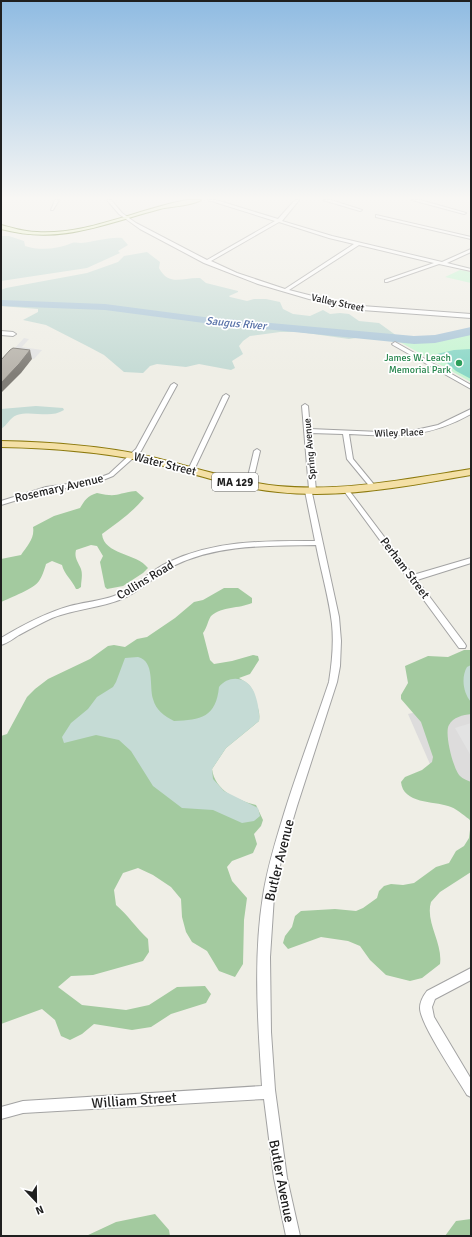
<svg xmlns="http://www.w3.org/2000/svg" width="472" height="1237" font-family="Signika,sans-serif">
	<style>
		.residential { fill: #dddcdc }
		.forest { fill: #a3ca9f }
		.wetland { fill: #c5dbd5 }
		.park { fill: #c7f5d3 }
		.pitch { fill: #8bd7c7 }
		.parking { fill: #e3e3e3 }
		.lines { fill: none; stroke-linecap: round; stroke-linejoin: round }
		.river { fill: #abc6d8; fill-rule: evenodd }
		.minor-casing { stroke: #a3a3a3; stroke-width: 2 }
		.secondary-casing { stroke: #526d0f; stroke-width: 2 }
		.primary-casing { stroke: #8d7a0e; stroke-width: 2 }
		.minor { fill: #fff; fill-rule: evenodd }
		.secondary { fill: #e8f4bf; fill-rule: evenodd }
		.primary { fill: #f4e0a6; fill-rule: evenodd }
		.shaded-wall { fill: #817e78 }
		.building { fill: #b8b4ac; stroke: #817e78 }
		.leisure-dot { fill: #2e9e5b; stroke: #fff; stroke-width: 1.5 }
		.labels { text-anchor: middle; stroke-width: 3.5; stroke-linejoin: round; paint-order: stroke }
		.far-street-label { font-size: 10px; fill: #1f1f1f; stroke: #fff }
		.far-leisure-label { font-size: 10px; fill: #27864d; stroke: #fff; text-anchor: end }
		.far-water-label { font-size: 11px; font-style: italic; fill: #546ea6; stroke: #fff }
		.shield { fill: #fff; stroke: #626262; stroke-width: 1 }
		.shield-label { font-size: 11px; font-weight: bold; fill: #1f1f1f }
		.street-label { font-size: 12px; fill: #1f1f1f; stroke: #fff }
		.near-street-label { font-size: 14px; fill: #1f1f1f; stroke: #fff }
	</style>
	<rect width="100%" height="100%" fill="#efeee6"/>
	<!-- residential -->
	<path class="residential" d="M471 700V793L444 796 408 714Z"/>
	<!-- forest -->
	<path class="forest" d="M136 491 144 498C132 513 117 523 102 534 104 555 137 553 148 568L143 573 123 586 107 589 105 587 100 562 103 556 97 546 91 545 76 550C74 558 78 562 81 569 83 575 81 581 81 587L78 589H76C72 580 64 574 62 565L52 561 46 564C45 568 42 577 39 581 35 588 10 598 1 602V559L21 555C27 546 35 538 33 527L54 516 80 508C85 500 87 496 97 493 119 498 116 493 136 491Z
		M224 588H238L252 598V603C238 609 223 606 211 616 208 620 207 628 203 633L210 660 214 664 232 661 253 655 258 656 259 660 250 674 239 678C255 687 252 690 257 705 259 711 260 715 259 721L226 748 212 769C215 791 237 800 256 805L263 820 261 826 254 834 257 844 253 853 232 861 227 867 232 881 247 898 244 920 243 964 235 977 219 971 207 951 192 942 186 932 182 917 181 899 171 887 153 875 138 868 123 873 114 890 116 905C128 915 136 928 148 939L149 952 143 961 93 975 71 976 58 987 82 1005 126 1010 149 1005 177 987 205 986 211 994 206 1003 171 1014 151 1027 132 1030 94 1024 82 1034 70 1040 61 1036 55 1020 42 1009 1 1024V736L7 734 27 697 35 689 48 679 90 659 108 646 114 645 125 647 137 639 147 637 175 618 194 602 203 600Z
		M464 650H471V714C463 715 453 717 449 725 444 732 453 769 460 776 463 779 467 780 471 782V872L440 892 431 902C425 922 443 943 440 964L422 978 410 981 386 975 370 960 360 946 348 941 321 937 288 949 283 943 285 936 292 927 295 916 301 911 335 909 356 911 363 908 377 898 379 891 384 886 391 884 403 885 414 883 436 867 449 863 456 851 464 846 469 838 471 822 469 819C463 815 456 808 448 806 434 801 403 804 401 782L405 777 422 770 432 762 433 757 421 722 401 699V695L408 683 405 666 428 656 448 657Z
		M155 1214 169 1230 170 1236H86L116 1222Z
		M471 1219V1236H445L456 1221Z"/>
	<!-- wetland -->
	<path class="wetland" d="M1 236H9L24 241 25 246C40 251 58 249 72 243 75 242 78 243 81 243 95 242 107 237 122 238L128 245 118 251 120 253 87 268 1 281Z
		M147 252 160 262 159 268C169 287 183 277 200 278L206 283 238 291V292L229 296 230 297 247 301 254 299H266L280 302 283 309 293 314 310 316 323 310 330 314 340 313 349 314 359 321 379 323 397 336 398 340 363 337 349 339 299 332H280L250 336 243 341 239 346 243 354 232 361 235 368 231 370 199 364 186 367 157 364 150 366 143 373 124 372 104 355 89 347 46 325 23 320 38 312V309L1 306V290L6 288 87 273 118 262 124 256Z
		M36 406 63 408 64 410C50 419 32 410 17 415 9 418 8 425 1 429V409Z
		M138 657C155 661 149 686 153 699 156 710 164 716 174 721 201 720 216 717 219 687 228 675 246 676 253 690 257 697 260 713 259 721L226 748 212 769 213 779 224 791 258 808 260 816 254 821 242 823 213 810 182 808 153 786 131 751 119 740 96 735 64 743 62 737 71 723 88 709 97 697 113 687 116 682 125 658Z
		M471 665V702C463 693 461 677 467 667Z"/>
	<!-- park -->
	<path class="park" d="M460 270 471 272V283L445 277Z
		M471 331V382L391 337 414 340 435 339Z"/>
	<!-- pitch -->
	<path class="pitch" d="M471 349V379L456 371 437 354 454 350Z"/>
	<!-- parking -->
	<path class="parking" d="M24 338 29 339 22 347 42 350 34 359 12 355 1 363Z
		M471 723V756L455 728Z"/>
	<g class="lines">
		<!-- river -->
		<path class="river" d="M1 300 105 304 204 317 414 336 435 335 471 327V335L435 343 414 344 204 323 105 310 1 306Z"/>
		<defs>
			<path id="minor" d="M55 200H59L53 210H51Z
				M107 200H111L122 213 136 223 207 260 275 221 208 200H216L278 219 295 200H299L282 221 332 236 442 262 471 249V252L447 263 471 269V271L439 264 387 282H385V280L434 263 359 245 289 290 336 302 362 306 471 314V318L362 310 309 299 258 284 204 263 140 229 119 214ZM279 222 329 238 354 244 285 289 237 273 211 261Z
				M323 200H331L362 210 360 211Z
				M412 200H420L466 213 464 214Z
				M376 215 471 237V239L376 217Z
				M1 331 13 332 16 334 13 336 1 335Z
				M395 342 471 385V389L393 345 392 344Z
				M174 383 177 385 141 451 113 476 93 484 47 491 1 505V501L46 487 90 481 109 474 136 449 171 385Z
				M226 394 229 396 194 470 191 472 189 471 188 470 223 396Z
				M305 404 308 406 310 429 380 432 411 431 438 425 471 409V414C429 438 396 437 349 434L353 459 376 487 373 489 371 488 347 459 343 434 311 433 316 491 315 492 312 493 339 617 341 641 340 666 337 682 297 806 282 856 274 896 270 957 271 1032 275 1090 287 1178 300 1236H286L274 1178 264 1099 23 1113 1 1119V1107L23 1101 262 1086C258 1024 253 958 263 896 267 869 275 843 283 817 297 771 314 727 329 682 332 663 334 643 332 624 329 598 321 571 316 545 268 546 218 544 173 566 155 575 141 591 122 599 100 608 75 609 52 618 41 623 30 629 19 635 14 638 8 643 1 645V638C23 625 45 613 70 606 85 602 100 601 114 596 135 588 149 571 169 562 215 540 265 541 315 541L305 491 306 490 309 489 302 406Z
				M257 449 260 451 252 485 249 487 246 485 254 451Z
				M346 488 348 489 413 575 471 558V563L417 580 465 644 466 646 465 648H459L344 491 343 490Z
				M471 968V980L435 999 432 1007 434 1017 471 1079V1097L467 1095C457 1078 420 1024 420 1008 420 1002 423 996 427 991Z"/>
			<path id="secondary" d="M187 200H201C190 206 173 206 160 209 103 224 60 245 1 229V225C13 228 25 232 37 232 88 235 137 209 187 200Z"/>
			<path id="primary" d="M1 441C48 442 96 445 143 455 188 465 232 481 278 486 343 492 407 479 471 469V475C407 486 343 499 278 492 232 488 188 471 143 461 96 451 48 448 1 447Z"/>
		</defs>
		<!-- minor casing -->
		<use href="#minor" class="minor-casing"/>
		<!-- secondary casing -->
		<use href="#secondary" class="secondary-casing"/>
		<!-- primary casing -->
		<use href="#primary" class="primary-casing"/>
		<!-- minor -->
		<use href="#minor" class="minor"/>
		<!-- secondary -->
		<use href="#secondary" class="secondary"/>
		<!-- primary -->
		<use href="#primary" class="primary"/>
	</g>
	<!-- shaded-wall -->
	<path class="shaded-wall" d="M30 350 32 359 21 373 1 393V383Z"/>
	<!-- building -->
	<path class="building" d="M13 348 30 350 19 364 1 383V360L10 350Z"/>
	<!-- sky -->
	<linearGradient id="sky" x2="0" y2="1"><stop stop-color="#8fbbe2"/><stop offset="0.53" stop-color="#f8f7f4"/><stop offset="1" stop-color="#f8f7f4" stop-opacity="0"/></linearGradient>
	<rect width="472" height="374" fill="url(#sky)"/>
	<!-- markers -->
	<circle class="leisure-dot" cx="459" cy="363" r="4"/>
	<g class="labels">
		<!-- far-street labels -->
		<g class="far-street-label">
			<text transform="translate(338 302) rotate(12)" y="4">Valley Street</text>
			<text transform="translate(399 432) rotate(-2)" y="4">Wiley Place</text>
			<text transform="translate(309 449) rotate(-95)" y="4">Spring Avenue</text>
		</g>
		<!-- far-leisure labels -->
		<g class="far-leisure-label">
			<text x="451" y="361">James W. Leach<tspan x="451" dy="12">Memorial Park</tspan></text>
		</g>
		<!-- far-water labels -->
		<g class="far-water-label">
			<text transform="translate(236 323) rotate(5)" y="4">Saugus River</text>
		</g>
		<!-- shield labels -->
		<rect class="shield" x="212" y="473" width="46" height="18" rx="3"/>
		<g class="shield-label">
			<text x="235" y="486">MA 129</text>
		</g>
		<!-- street labels -->
		<g class="street-label">
			<text transform="translate(165 464) rotate(14)" y="4">Water Street</text>
			<text transform="translate(59 488) rotate(-13)" y="4">Rosemary Avenue</text>
			<text transform="translate(405 568) rotate(53)" y="4">Perham Street</text>
			<text transform="translate(145 580) rotate(-31)" y="4">Collins Road</text>
		</g>
		<!-- near-street labels -->
		<g class="near-street-label">
			<text transform="translate(279 860) rotate(-76)" y="5">Butler Avenue</text>
			<text transform="translate(134 1100) rotate(-4)" y="5">William Street</text>
			<text transform="translate(282 1181) rotate(79)" y="5">Butler Avenue</text>
		</g>
	</g>
	<!-- border -->
	<rect width="472" height="1237" fill="none" stroke="#1f1f1f" stroke-width="4"/>
	<!-- north arrow -->
	<g transform="translate(36 1201) rotate(158)" stroke="#ffffff" stroke-width="3" paint-order="stroke">
	<path d="M0-3L7 15L0 10L-7 15Z" fill="#1f1f1f"/>
	<text y="-6" font-size="11" font-weight="bold" text-anchor="middle" fill="#1f1f1f">N</text>
	</g>
</svg>
